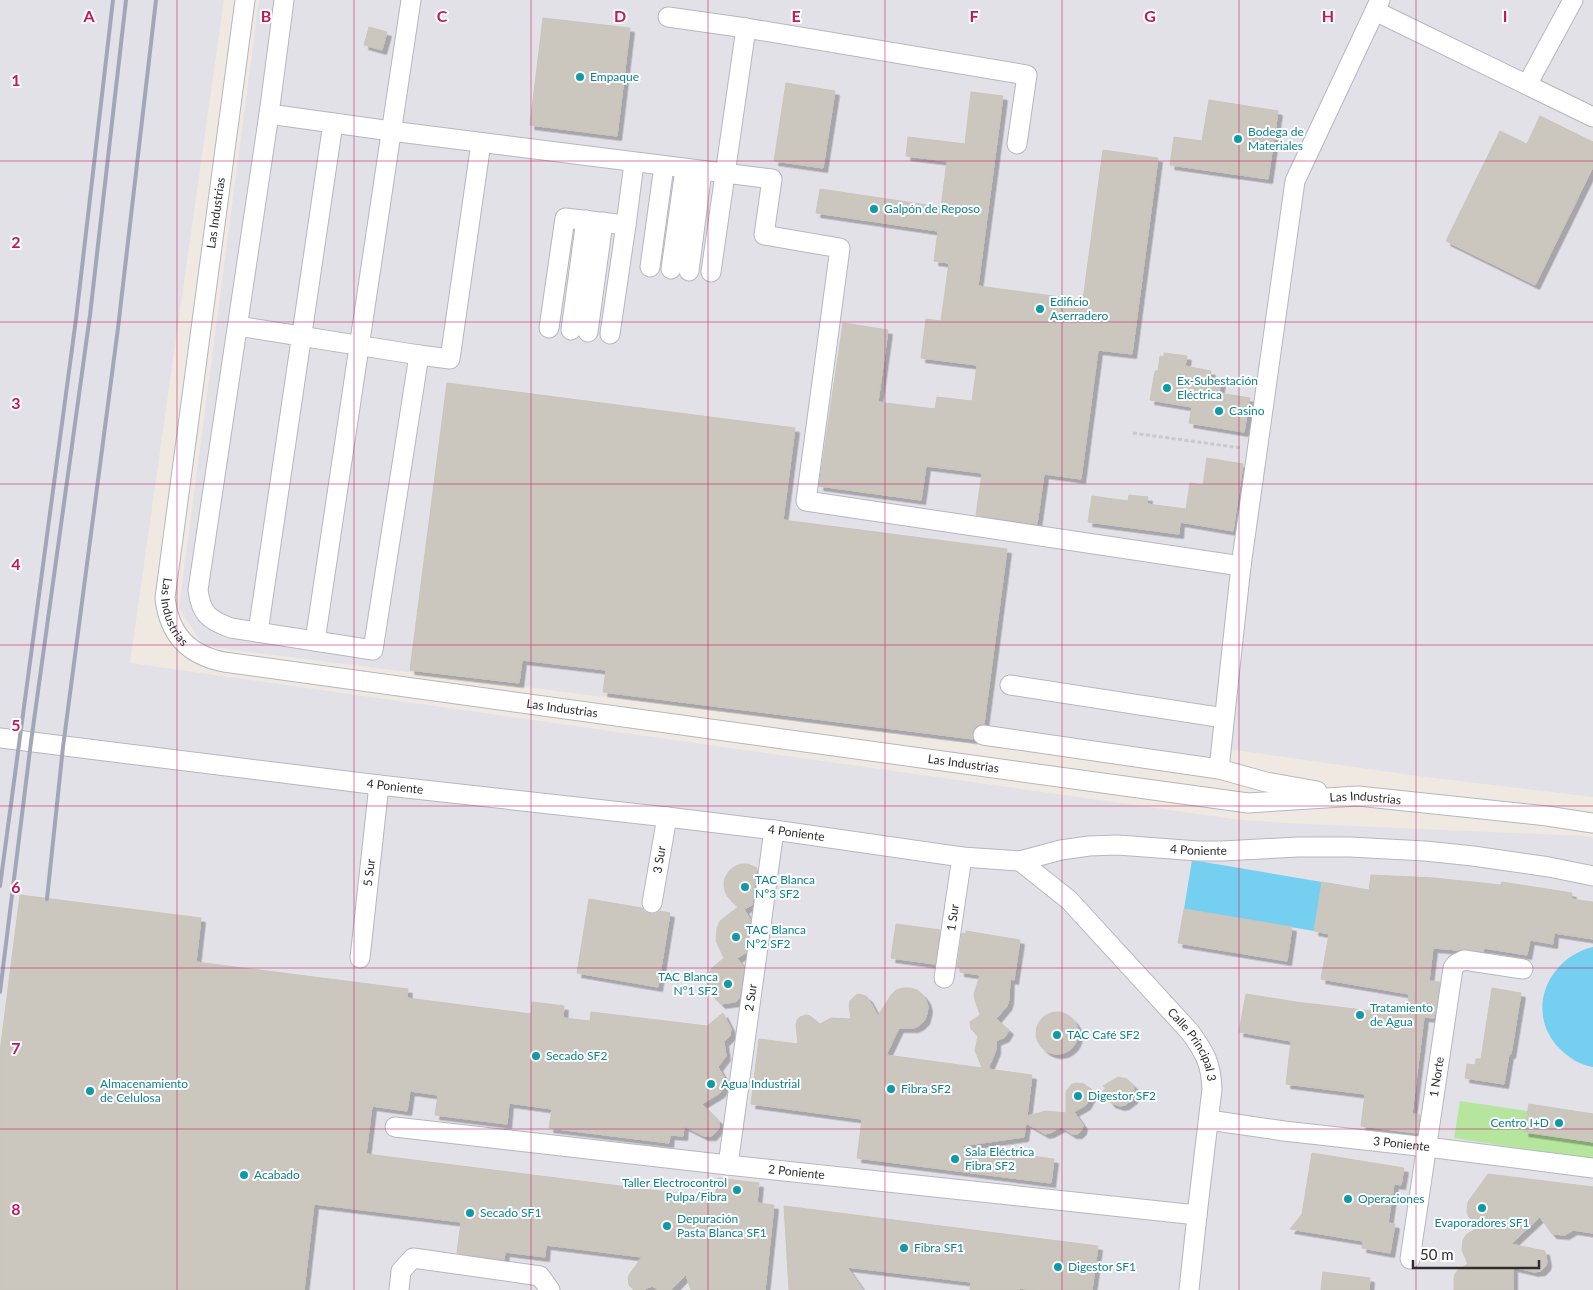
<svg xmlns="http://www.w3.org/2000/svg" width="1593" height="1290" font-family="Lato,sans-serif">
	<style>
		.industrial { fill: #e3e1e8 }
		.green { fill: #b6e59e }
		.water { fill: #75cff0 }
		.building { fill: #cbc7bf; stroke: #cbc5ba; filter: url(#shadow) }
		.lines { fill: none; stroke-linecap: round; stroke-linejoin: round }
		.minor-casing { stroke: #b4b7c1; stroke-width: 21 }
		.path { stroke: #c9c9c9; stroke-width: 3; stroke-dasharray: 4 2.5; stroke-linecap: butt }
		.minor { stroke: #fff; stroke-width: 19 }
		.rail { stroke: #a3a6b8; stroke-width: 4 }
		.grid { fill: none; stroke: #c2185b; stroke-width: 1; stroke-opacity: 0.55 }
		.culture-dot { fill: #0f9aa8; stroke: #fff; stroke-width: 2 }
		.labels { text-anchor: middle; stroke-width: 4; stroke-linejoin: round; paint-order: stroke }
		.culture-label { font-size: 12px; fill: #0d838f; stroke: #fff; text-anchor: start }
		.street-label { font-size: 12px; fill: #2e2e2e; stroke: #fff }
		.grid-label { font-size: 16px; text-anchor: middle; font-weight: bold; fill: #c2185b; stroke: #fff; stroke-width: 4; stroke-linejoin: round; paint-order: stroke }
	</style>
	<defs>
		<filter id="shadow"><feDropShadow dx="4.5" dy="4.5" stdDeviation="0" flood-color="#0004"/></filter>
	</defs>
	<rect width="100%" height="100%" fill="#efe9e1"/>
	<!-- industrial -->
	<path class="industrial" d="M0 0H224L130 663 1233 819 1285 823 1585 836 1593 838V1290H0Z
		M259 0H1593V797L1418 776 1227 749 1223 776 204 646 179 608Z"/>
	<!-- green -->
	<path class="green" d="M1460 1101 1528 1111 1525 1132 1593 1142V1160L1454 1138Z"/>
	<!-- water -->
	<path class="water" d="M1192 860 1322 882 1314 931 1184 909Z
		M1593 947V1067C1580 1065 1569 1058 1560 1049 1524 1013 1547 958 1593 947Z"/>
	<!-- building -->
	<path class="building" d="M543 18 630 28 617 136 530 125Z
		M369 27 387 32 382 50 364 45Z
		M786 83 835 91 823 168 774 161Z
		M971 92 1003 96 978 286 1083 300 1103 150 1158 158 1132 354 1098 350 1081 479 1044 474 1037 524 976 515 982 473 926 466 921 500 819 486 843 323 888 330 878 402 935 409 937 397 972 401 977 365 921 358 926 319 941 321 949 263 934 261 938 231 816 213 820 189 941 207 947 161 906 156 908 137 965 144Z
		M1209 100 1278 111 1268 179 1170 165 1174 137 1202 141Z
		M1540 116 1593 142V167L1535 285 1446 241 1500 131 1527 144Z
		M1164 353 1187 356 1185 366 1211 371 1210 379 1221 381 1219 393 1250 398 1244 432 1189 423 1192 407 1150 400 1155 371H1158L1160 356 1164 357Z
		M447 383 795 428 783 520 1007 549 984 724 978 725 974 728 972 734 973 739 603 692 606 670 522 660 519 683 410 670Z
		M1207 458 1243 464 1233 531 1180 522 1179 534 1088 522 1092 496 1128 501 1129 495 1148 497 1147 504 1186 509 1190 483 1203 485Z
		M741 864H748L757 868 752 905 744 909 750 919 746 953 737 958 744 968 739 999 735 1002 721 1004 711 994 707 982 708 975 712 968 724 958 716 941 717 928 720 921 738 907 728 897 725 891 724 884 725 878 729 871 734 867Z
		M1371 875 1434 878 1501 885 1502 882 1572 893 1571 899 1593 902V939L1554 933 1553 944 1530 940 1527 955 1484 948 1483 952 1466 949 1458 950 1433 948 1429 981 1440 982 1434 1018 1424 1017 1412 1114 1420 1115 1417 1133 1361 1126 1365 1094 1286 1084 1291 1041 1239 1032 1246 994 1296 1002 1406 1015 1409 994 1321 979 1329 934 1314 931 1322 882 1369 890Z
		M20 895 201 918 196 962 408 989 407 998 531 1014 532 1002 564 1006 563 1018 590 1021 591 1012 707 1026 723 1013 731 1029 730 1036 724 1042 726 1056 718 1067 724 1077 725 1085 720 1093 702 1104 719 1121V1128L712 1136H704L684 1126 683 1136 670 1135 669 1143 549 1128 552 1109 509 1103 507 1124 435 1115 438 1095 410 1091 407 1111 372 1106 366 1154 715 1198 718 1178 759 1183 757 1203 774 1205 765 1290H691L686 1275 671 1290H659L652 1286 642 1290H634L629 1285 628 1278 629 1275 642 1257 546 1245 545 1257 505 1252 504 1260 457 1253 461 1222 314 1204 304 1290H0V1052Z
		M589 899 642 908 645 912 651 914H655L660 911 670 913 658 987 577 973Z
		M1184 909 1292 927 1287 961 1178 943Z
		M896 924 940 930 935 964 891 958Z
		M966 931 1020 940 1014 980 1010 979 1009 1000 1007 1006 996 1019 1009 1030 1005 1037 996 1041V1050L988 1069 1032 1075 1027 1116 1046 1111 1066 1113V1093L1067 1090 1072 1084 1076 1083 1084 1084 1094 1091 1086 1105 1074 1112 1083 1125 1082 1130 1078 1134H1072L1061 1127 1050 1133 1045 1134 1026 1123 1024 1137 960 1146V1147L1054 1159 1051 1183 857 1158 862 1119 751 1104 759 1039 798 1044 796 1026 797 1020 800 1017 806 1015 810 1016 820 1024 831 1018 851 1019 849 1005 850 1001 855 996 858 994 866 996 868 998 878 1016 891 995 896 990 903 988H910L917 990 922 994 926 1000 928 1007 927 1013 925 1020 920 1025 914 1028H899L886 1055 982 1068 975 1050 978 1036 971 1029 970 1022 980 1015 975 1000 974 994 980 975 960 972V968L957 967 962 933 966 934Z
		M1492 988 1521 993 1511 1054H1509L1504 1084 1465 1078 1467 1064 1475 1065 1476 1059H1481Z
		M1036 1033a21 21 0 1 1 42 0a21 21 0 1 1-42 0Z
		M1118 1077 1127 1079 1133 1085 1134 1089 1133 1099 1125 1105 1120 1106 1111 1103 1102 1092 1106 1088 1103 1086Z
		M1529 1104 1593 1114V1142L1524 1132Z
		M1312 1153 1404 1168 1401 1185 1394 1184 1388 1223 1395 1224 1390 1253 1362 1248 1363 1241 1290 1229 1302 1214Z
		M1488 1174 1593 1187V1233L1573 1230 1565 1235 1552 1234 1540 1217 1511 1244 1545 1251 1547 1262 1546 1266 1541 1271 1534 1272 1513 1267V1290H1454V1279L1455 1274 1458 1270 1468 1264 1462 1250 1463 1240 1466 1235 1478 1227 1469 1217 1467 1212 1468 1202Z
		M784 1206 1098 1246 1092 1290H1036L1019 1288V1290H970L971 1282 847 1267 863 1290H789Z
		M1323 1272 1370 1278 1369 1290H1321Z"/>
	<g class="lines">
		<defs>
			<g id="minor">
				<path id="s1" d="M245 0 165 598C169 634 188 655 224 662L1248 803 1358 796 1547 816 1593 823"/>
				<path d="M1375 11 1593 117"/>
				<path d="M668 17 746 28"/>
				<path d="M1527 85 1573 0"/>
				<path d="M269 114 284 0"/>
				<path d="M650 267 664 166"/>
				<path d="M671 269 685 169"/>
				<path d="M689 271 702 171"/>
				<path d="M711 272 746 28 1027 75 1017 144"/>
				<path d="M238 326 419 355 373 650 231 628C209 620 201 614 198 590L269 114 391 131 772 179 764 235 840 248 806 501 1241 566"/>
				<path d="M549 328 565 218 626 225 634 163"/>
				<path d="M571 330 586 220"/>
				<path d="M588 332 603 222"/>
				<path d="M610 334 626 225"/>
				<path d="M419 355 450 359 481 143"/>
				<path d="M258 632 333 123"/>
				<path d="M315 641 411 0"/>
				<path d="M1010 685 1224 718"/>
				<path d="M983 735 1219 769"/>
				<path id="s2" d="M0 738 379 785 667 817 774 830 962 857 1020 861 1061 850 1089 846 1118 845 1198 851H1222L1298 847H1350L1425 851 1473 856 1549 867 1593 876"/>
				<path d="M1317 791 1266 782 1219 769 1241 566 1295 181 1380 0"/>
				<path id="s3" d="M1020 861 1069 900 1190 1032C1205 1053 1211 1063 1212 1089L1197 1215 1189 1290"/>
				<path id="s4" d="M652 903 667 817"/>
				<path id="s5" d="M360 958 379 785"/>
				<path id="s6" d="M944 978 962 857"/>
				<path id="s7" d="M1209 1120 1284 1131 1427 1147 1593 1168"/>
				<path id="s8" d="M395 1127 728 1165 1197 1215"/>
				<path id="s9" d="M728 1165 774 830"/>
				<path id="s10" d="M1410 1259 1453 968 1456 964 1464 960 1523 969"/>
				<path d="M399 1290 401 1271 413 1258 540 1276 550 1290"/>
			</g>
		</defs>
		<!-- minor casing -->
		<use href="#minor" class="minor-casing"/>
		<!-- path -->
		<path class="path" d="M1133 433 1241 448"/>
		<!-- minor -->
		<use href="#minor" class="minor"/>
		<!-- rail -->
		<path class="rail" d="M0 886 76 319 113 0
			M47 899 63 747 118 328 156 0
			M0 992 31 742 90 315 126 0"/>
	</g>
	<!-- grid -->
	<path class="grid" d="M177 0V1290M354 0V1290M531 0V1290M708 0V1290M885 0V1290M1062 0V1290M1239 0V1290M1416 0V1290M0 161H1593M0 322H1593M0 484H1593M0 645H1593M0 806H1593M0 968H1593M0 1129H1593"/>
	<!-- markers -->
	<g class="culture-dot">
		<circle cx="580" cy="77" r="5"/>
		<circle cx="1238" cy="139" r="5"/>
		<circle cx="874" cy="209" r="5"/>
		<circle cx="1040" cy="309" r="5"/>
		<circle cx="1167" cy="388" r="5"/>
		<circle cx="1219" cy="411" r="5"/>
		<circle cx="745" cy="887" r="5"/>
		<circle cx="736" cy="937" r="5"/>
		<circle cx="728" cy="984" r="5"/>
		<circle cx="1360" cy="1015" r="5"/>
		<circle cx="1057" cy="1035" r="5"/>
		<circle cx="536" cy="1056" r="5"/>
		<circle cx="711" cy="1084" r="5"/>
		<circle cx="891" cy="1089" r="5"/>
		<circle cx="90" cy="1091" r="5"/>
		<circle cx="1078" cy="1096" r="5"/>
		<circle cx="1559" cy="1123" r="5"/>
		<circle cx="955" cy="1159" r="5"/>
		<circle cx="244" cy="1175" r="5"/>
		<circle cx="737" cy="1190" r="5"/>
		<circle cx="1348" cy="1199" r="5"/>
		<circle cx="1482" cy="1208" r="5"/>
		<circle cx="470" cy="1213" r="5"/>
		<circle cx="667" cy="1226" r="5"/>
		<circle cx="904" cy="1248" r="5"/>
		<circle cx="1058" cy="1267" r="5"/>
	</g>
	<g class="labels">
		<!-- culture labels -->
		<g class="culture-label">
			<text x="590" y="81">Empaque</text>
			<text x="1248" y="136">Bodega de<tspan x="1248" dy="14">Materiales</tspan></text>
			<text x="884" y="213">Galpón de Reposo</text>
			<text x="1050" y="306">Edificio<tspan x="1050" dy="14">Aserradero</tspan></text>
			<text x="1177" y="385">Ex-Subestación<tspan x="1177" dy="14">Eléctrica</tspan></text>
			<text x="1229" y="415">Casino</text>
			<text x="755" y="884">TAC Blanca<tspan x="755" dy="14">N°3 SF2</tspan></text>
			<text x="746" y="934">TAC Blanca<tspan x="746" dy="14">N°2 SF2</tspan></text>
			<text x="718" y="981" text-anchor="end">TAC Blanca<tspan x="718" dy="14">N°1 SF2</tspan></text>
			<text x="1370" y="1012">Tratamiento<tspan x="1370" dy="14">de Agua</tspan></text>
			<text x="1067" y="1039">TAC Café SF2</text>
			<text x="546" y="1060">Secado SF2</text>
			<text x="100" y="1088">Almacenamiento<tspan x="100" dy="14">de Celulosa</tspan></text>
			<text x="721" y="1088">Agua Industrial</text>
			<text x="901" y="1093">Fibra SF2</text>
			<text x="1088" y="1100">Digestor SF2</text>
			<text x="1549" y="1127" text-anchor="end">Centro I+D</text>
			<text x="965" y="1156">Sala Eléctrica<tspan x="965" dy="14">Fibra SF2</tspan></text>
			<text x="254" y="1179">Acabado</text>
			<text x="727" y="1187" text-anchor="end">Taller Electrocontrol<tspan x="727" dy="14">Pulpa/Fibra</tspan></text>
			<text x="1358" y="1203">Operaciones</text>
			<text x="480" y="1217">Secado SF1</text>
			<text x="677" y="1223">Depuración<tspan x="677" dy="14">Pasta Blanca SF1</tspan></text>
			<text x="1482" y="1227" text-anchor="middle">Evaporadores SF1</text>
			<text x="914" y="1252">Fibra SF1</text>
			<text x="1068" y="1271">Digestor SF1</text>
		</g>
		<!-- street labels -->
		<g class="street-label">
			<text transform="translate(216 213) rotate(-82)" y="4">Las Industrias</text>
			<text dy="4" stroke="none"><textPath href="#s1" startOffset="619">Las Industrias</textPath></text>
			<text dy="4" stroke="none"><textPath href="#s1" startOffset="1039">Las Industrias</textPath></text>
			<text dy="4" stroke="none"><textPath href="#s1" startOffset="1444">Las Industrias</textPath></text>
			<text dy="4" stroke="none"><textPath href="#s2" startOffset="398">4 Poniente</textPath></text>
			<text dy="4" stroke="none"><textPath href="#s1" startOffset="1849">Las Industrias</textPath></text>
			<text dy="4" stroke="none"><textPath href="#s2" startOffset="802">4 Poniente</textPath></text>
			<text dy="4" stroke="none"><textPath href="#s2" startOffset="1208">4 Poniente</textPath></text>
			<text dy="4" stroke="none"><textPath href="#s4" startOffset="44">3 Sur</textPath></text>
			<text dy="4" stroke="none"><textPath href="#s5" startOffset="86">5 Sur</textPath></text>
			<text dy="4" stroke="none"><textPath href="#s6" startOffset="61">1 Sur</textPath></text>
			<text dy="4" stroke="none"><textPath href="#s9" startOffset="169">2 Sur</textPath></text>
			<text dy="4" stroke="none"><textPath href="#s3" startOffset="254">Calle Principal 3</textPath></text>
			<text dy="4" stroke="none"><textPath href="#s10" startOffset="184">1 Norte</textPath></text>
			<text dy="4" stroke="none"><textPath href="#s7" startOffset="194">3 Poniente</textPath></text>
			<text dy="4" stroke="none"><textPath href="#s8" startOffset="404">2 Poniente</textPath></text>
		</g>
	</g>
	<g class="grid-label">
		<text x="89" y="22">A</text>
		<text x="266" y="22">B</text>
		<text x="442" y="22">C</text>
		<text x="620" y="22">D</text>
		<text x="796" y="22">E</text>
		<text x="974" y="22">F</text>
		<text x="1150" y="22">G</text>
		<text x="1328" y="22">H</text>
		<text x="1505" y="22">I</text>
		<text x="16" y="86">1</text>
		<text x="16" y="248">2</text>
		<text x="16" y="409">3</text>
		<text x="16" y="570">4</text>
		<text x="16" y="731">5</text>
		<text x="16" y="893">6</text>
		<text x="16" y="1054">7</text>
		<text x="16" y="1215">8</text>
	</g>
	<!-- scale -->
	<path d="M1413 1260v8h126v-8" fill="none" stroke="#2e2e2e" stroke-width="2.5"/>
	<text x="1420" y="1260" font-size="15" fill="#2e2e2e" stroke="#ffffff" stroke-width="4" paint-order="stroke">50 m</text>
</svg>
